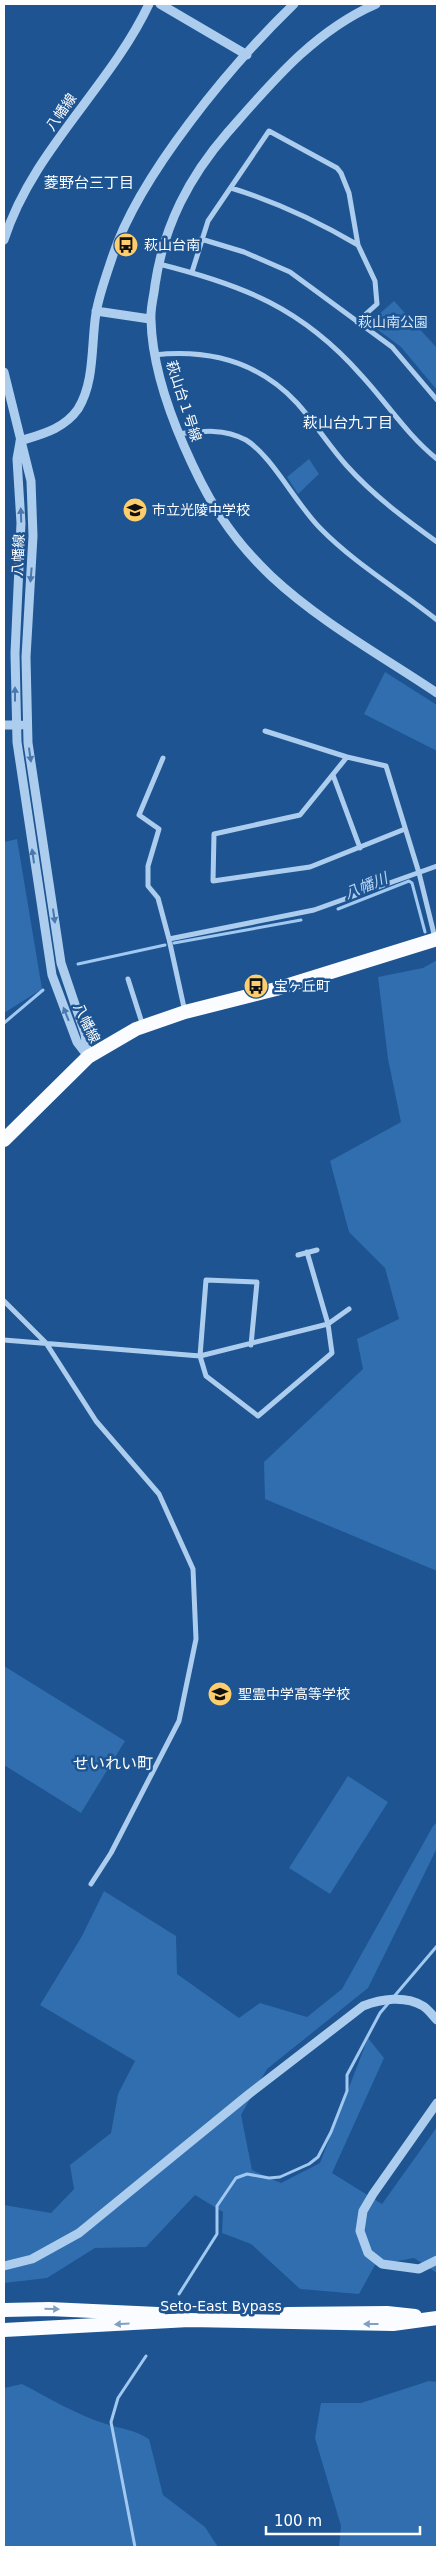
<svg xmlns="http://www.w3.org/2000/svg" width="441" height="2551" font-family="'DejaVu Sans','Noto Sans JP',sans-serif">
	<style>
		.green { fill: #306eaf }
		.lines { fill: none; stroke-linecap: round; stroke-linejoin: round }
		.stream { stroke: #a0c8f0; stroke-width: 3 }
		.minor { stroke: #adcdee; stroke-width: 5 }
		.tertiary { stroke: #adcdee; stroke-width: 9 }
		.trunk { stroke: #fafcff; stroke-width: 14 }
		.oneway { fill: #4878ad }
		.oneway2 { fill: #80a0c2 }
		.labels { text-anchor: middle; stroke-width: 5; stroke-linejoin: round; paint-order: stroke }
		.street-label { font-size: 14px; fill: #fff; stroke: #1d5491 }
		.poi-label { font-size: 14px; fill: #fff; stroke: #1d5491; text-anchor: start }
		.park-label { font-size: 14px; fill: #d3e6fa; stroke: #1d5491 }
		.neighbourhood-label { font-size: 15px; fill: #fff; stroke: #1d5491 }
		.water-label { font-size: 15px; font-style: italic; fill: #b9d6f5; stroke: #1d5491 }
		.quarter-label { font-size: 16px; fill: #fff; stroke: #1d5491 }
	</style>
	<rect width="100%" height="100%" fill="#1d5491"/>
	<!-- green -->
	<path class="green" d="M394 301 437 348V390L401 347 369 323Z
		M309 459 319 474 298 494 287 477Z
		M385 672 437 705V751L364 714Z
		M17 839 42 989 4 1013V842Z
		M437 960V1571L265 1499 264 1462 363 1369 357 1339 399 1319 385 1268 349 1232 330 1161 401 1122 388 1059 378 977 423 968Z
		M4 1666 125 1741 81 1813 4 1765Z
		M348 1776 388 1802 330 1894 289 1868Z
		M437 1822V1848L368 1988 267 2069 241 2115 252 2170 281 2183 320 2163 368 2038 384 2058 332 2173 382 2204 437 2127V2273L414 2258 375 2265 359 2294 300 2289 251 2244 222 2233 223 2212 195 2195 146 2247 95 2248 47 2278 4 2283V2205L51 2213 74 2189 70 2165 111 2133 118 2094 135 2061 40 2005 82 1936 104 1891 176 1936 177 1974 239 2018 260 2003 307 2017 342 1989 433 1826Z
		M429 2381 437 2382V2547H339L341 2526 315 2438 321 2403H361Z
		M22 2384C49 2398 77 2415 106 2424 122 2429 135 2430 149 2439L163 2495 205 2527 218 2547H4V2388Z"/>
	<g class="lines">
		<!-- stream -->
		<path class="stream" d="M338 909 409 881 412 883 425 932
			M174 943 301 920
			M78 964 165 945
			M4 1023 43 990
			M179 2294 217 2234V2206L236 2178 247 2174 269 2178 280 2177 309 2164 318 2157 331 2132 347 2091V2075L380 2013 437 1946
			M135 2547 111 2422 118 2398 146 2356"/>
		<!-- minor -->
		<path class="minor" d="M231 188C277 202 317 221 358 245
			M201 239 244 252 290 272 392 347 437 400
			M159 264C243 285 302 308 361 375 387 403 407 435 437 459
			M192 272 208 221 269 131 337 168 341 173 349 193 358 245 375 281 377 304 357 322
			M154 355C209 349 258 361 297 403 315 423 329 446 347 466 374 496 405 519 437 542
			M178 434C202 431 224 428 246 440 272 456 296 504 320 528 354 563 398 589 437 620
			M265 731 347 757 386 766 419 873 435 938
			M347 757 300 815 214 834 213 881 310 867 405 829
			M163 758 139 815 159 829 148 866V886L158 898 169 939
			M333 775 360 848
			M128 979 143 1026
			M185 1012 169 939 314 910 437 866
			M307 1252 328 1324 349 1309
			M298 1255 317 1250
			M4 1301 46 1343 96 1421 159 1494 193 1569 196 1639 179 1721 111 1853 91 1884
			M4 1340 200 1356 328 1324 332 1353 258 1416 206 1376 200 1356 206 1280 257 1282 251 1345"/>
		<!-- tertiary -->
		<path class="tertiary" d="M160 4 247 55
			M376 4C314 31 272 82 228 132 189 177 164 225 155 285 154 296 150 309 151 320 152 363 167 407 184 446 207 499 229 536 271 576 320 622 382 656 437 693
			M4 240C32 151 110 87 149 4
			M96 311 150 319
			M4 372 31 481 33 536 26 657 28 743 61 963 85 1034 88 1057
			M20 441C42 434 64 429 78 409 95 382 91 344 96 313 99 295 106 276 112 258 138 176 232 64 294 4
			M20 442 17 459 21 523 15 653 17 742 52 975 77 1042 87 1055
			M4 725H21
			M437 2103 373 2194 363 2211 360 2231 368 2253 382 2264 419 2269 437 2260
			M4 2266 32 2259 79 2233 249 2094 363 2006C381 1999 405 1995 423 2006 428 2009 433 2016 437 2020"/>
		<!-- trunk -->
		<path class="trunk" d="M4 1140 88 1057 136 1029 185 1012 276 989 437 939
			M4 2310 49 2309 158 2314
			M287 2314 387 2313 415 2316
			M4 2330 189 2320 393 2324 437 2318"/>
	</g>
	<!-- one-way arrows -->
	<defs><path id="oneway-solid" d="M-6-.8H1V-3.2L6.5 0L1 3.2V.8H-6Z" transform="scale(1.25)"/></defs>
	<g class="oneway">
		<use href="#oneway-solid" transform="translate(21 515) rotate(-92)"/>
		<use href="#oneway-solid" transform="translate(31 575) rotate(95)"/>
		<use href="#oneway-solid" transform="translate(15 694) rotate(-90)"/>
		<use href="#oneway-solid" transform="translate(30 755) rotate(82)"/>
		<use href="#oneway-solid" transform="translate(33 856) rotate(-98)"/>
		<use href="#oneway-solid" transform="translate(54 916) rotate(82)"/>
		<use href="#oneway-solid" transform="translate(66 1014) rotate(-112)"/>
	</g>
	<g class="oneway2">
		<use href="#oneway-solid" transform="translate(52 2309) rotate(2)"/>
		<use href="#oneway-solid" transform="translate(122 2324) rotate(177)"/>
		<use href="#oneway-solid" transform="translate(371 2324) rotate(-180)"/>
	</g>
	<!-- icons -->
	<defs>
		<symbol id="bus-disc" viewBox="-11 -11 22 22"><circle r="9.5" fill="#fdce6b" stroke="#1d5491"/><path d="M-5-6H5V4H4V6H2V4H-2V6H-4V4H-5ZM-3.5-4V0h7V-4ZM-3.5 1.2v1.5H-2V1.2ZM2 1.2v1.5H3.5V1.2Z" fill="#111"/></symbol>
		<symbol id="school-disc" viewBox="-11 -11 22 22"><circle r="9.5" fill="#fdce6b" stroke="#1d5491"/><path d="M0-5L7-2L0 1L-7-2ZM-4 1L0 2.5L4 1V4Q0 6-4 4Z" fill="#111"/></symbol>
	</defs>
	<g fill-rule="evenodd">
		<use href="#bus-disc" x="112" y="231" width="28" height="28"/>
		<use href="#school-disc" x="121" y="496" width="28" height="28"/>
		<use href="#bus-disc" x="242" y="972" width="28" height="28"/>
		<use href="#school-disc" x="206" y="1680" width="28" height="28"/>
	</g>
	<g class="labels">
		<!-- street labels -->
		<g class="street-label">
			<text transform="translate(61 112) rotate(-55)" y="5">八幡線</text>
			<text transform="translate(184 401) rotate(72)" y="5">萩山台１号線</text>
			<text transform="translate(18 555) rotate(-87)" y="5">八幡線</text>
			<text transform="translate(87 1023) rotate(64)" y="5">八幡線</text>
			<text x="221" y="2311">Seto-East Bypass</text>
		</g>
		<!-- poi labels -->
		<g class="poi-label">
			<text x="144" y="250">萩山台南</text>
			<text x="152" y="515">市立光陵中学校</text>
			<text x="274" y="991">宝ヶ丘町</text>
			<text x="238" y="1699">聖霊中学高等学校</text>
		</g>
		<!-- park labels -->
		<g class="park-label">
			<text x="393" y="327">萩山南公園</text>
		</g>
		<!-- neighbourhood labels -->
		<g class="neighbourhood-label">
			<text x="89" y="188">菱野台三丁目</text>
			<text x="348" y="428">萩山台九丁目</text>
		</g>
		<!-- water labels -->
		<g class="water-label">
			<text transform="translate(366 886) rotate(-22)" y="5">八幡川</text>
		</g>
		<!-- quarter labels -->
		<g class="quarter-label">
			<text x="113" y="1769">せいれい町</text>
		</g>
	</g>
	<!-- border -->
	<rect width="441" height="2551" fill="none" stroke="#ffffff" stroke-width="10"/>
	<!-- scale -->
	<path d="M266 2526v8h154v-8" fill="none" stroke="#ffffff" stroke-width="2.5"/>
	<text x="274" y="2526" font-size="15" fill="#ffffff" stroke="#1d5491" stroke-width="4" paint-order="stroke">100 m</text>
</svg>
